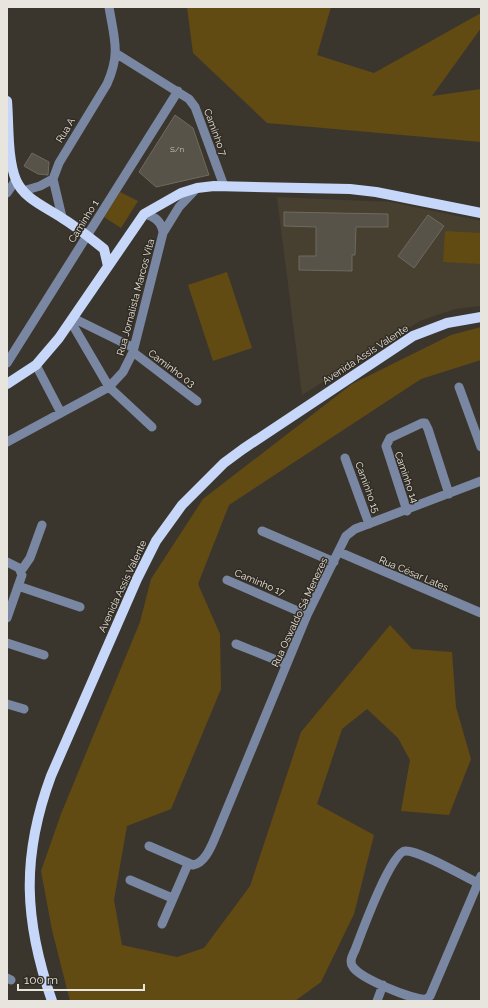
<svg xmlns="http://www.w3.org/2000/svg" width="488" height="1008" font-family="Raleway,sans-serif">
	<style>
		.built { fill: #473f2f }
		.green { fill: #624a13 }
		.building { fill: #585349; stroke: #6f6a5f }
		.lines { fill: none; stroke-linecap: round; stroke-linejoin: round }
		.minor { stroke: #7a87a3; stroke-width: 9 }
		.major { stroke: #c6d7f9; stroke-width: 10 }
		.labels { text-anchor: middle; stroke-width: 3; stroke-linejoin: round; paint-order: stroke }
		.number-label { font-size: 8px; fill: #c4c0ba }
		.street-label { font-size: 10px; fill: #e8e5df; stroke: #312c23 }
	</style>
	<rect width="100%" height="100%" fill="#3b362d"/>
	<!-- built -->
	<path class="built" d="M277 197 391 202 481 221V306L455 309 420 321 302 395Z"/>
	<!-- green -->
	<path class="green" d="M187 7H331L317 55 374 73 481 13V28L432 96 481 89V142L267 123 193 53Z
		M120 192 138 201 121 228 104 217Z
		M445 231 481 233V264L443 262Z
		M227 272 252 348 213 361 188 285Z
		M481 327V360L421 379 229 505 198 584 220 634 221 689 171 809 127 826 114 900 122 945 177 957 204 948 250 886 301 732 390 625 412 649 452 652 456 707 471 759 449 815 401 811 410 760 398 738 367 709 342 729 317 804 374 835 354 914 321 982 295 1001H70L52 930 41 871 61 814 140 622 151 579 203 499 352 384 451 335Z"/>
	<!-- building -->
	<path class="building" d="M175 115 193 128 209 175 156 187 139 172Z
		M32 153 49 162 48 175 38 174 24 166Z
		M284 212 388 214V227H356L355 255H352V271L299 270V256H316V227L284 226Z
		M428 215 444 226 414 268 398 256Z"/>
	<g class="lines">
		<!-- minor -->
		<path class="minor" d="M117 54 189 99 195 107 224 186
			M23 191 40 186 53 179
			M7 193 16 180
			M144 214C154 216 162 221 163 233
			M62 217 53 179 59 163 107 84C121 53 114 38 109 7
			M73 318 134 348
			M71 322 109 387 152 427
			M133 352 197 401
			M7 363 178 91
			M36 365 61 413
			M459 387 481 447
			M7 442 109 387 123 372 133 352 163 233 179 207 197 188
			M345 458 369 524
			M407 511 386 446 390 438 422 423H425L428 429 449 494
			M262 531 334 562
			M339 552 481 613
			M7 562 19 568 22 575 7 618
			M21 571 30 558 42 525
			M227 580 307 615
			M18 586 80 607
			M7 643 44 655
			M236 644 286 664
			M7 704 24 709
			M149 846 193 865C206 863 212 844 217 833L307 615 346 536 355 529 481 481
			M130 880 172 898
			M478 883C463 876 419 850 405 851 391 852 361 934 355 950 352 956 349 962 353 967 360 978 414 1001 426 999L430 996 481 876
			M162 924 188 864
			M7 978 11 980
			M377 1001 383 985"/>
		<!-- major -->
		<path class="major" d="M7 101C9 124 7 158 16 180 24 199 46 207 62 218 77 227 90 238 104 249L108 266
			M7 384 36 365 59 338 144 214 181 193 197 188 214 186 350 189 376 192 481 213
			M52 1001C24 921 21 857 51 776L137 579 156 541 182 505 224 463 243 449 413 336 447 323 481 317"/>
	</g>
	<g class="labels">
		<!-- number labels -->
		<g class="number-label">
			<text x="177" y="152">S/n</text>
		</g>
		<!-- street labels -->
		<g class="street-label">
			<text transform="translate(65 130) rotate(-59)" y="4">Rua A</text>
			<text transform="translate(216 132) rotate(70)" y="4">Caminho 7</text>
			<text transform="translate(83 221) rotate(-58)" y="4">Caminho 1</text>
			<text transform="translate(135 297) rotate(-75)" y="4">Rua Jornalista Marcos Vita</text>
			<text transform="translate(365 354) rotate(-33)" y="4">Avenida Assis Valente</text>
			<text transform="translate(172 368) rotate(37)" y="4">Caminho 03</text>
			<text transform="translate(407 477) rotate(71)" y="4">Caminho 14</text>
			<text transform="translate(368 487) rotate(70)" y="4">Caminho 15</text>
			<text transform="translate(414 573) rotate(23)" y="4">Rua César Lates</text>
			<text transform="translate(260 582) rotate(23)" y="4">Caminho 17</text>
			<text transform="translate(122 586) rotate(-65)" y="4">Avenida Assis Valente</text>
			<text transform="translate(299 612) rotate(-65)" y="4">Rua Oswaldo Sá Menezes</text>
		</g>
	</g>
	<!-- border -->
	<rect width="488" height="1008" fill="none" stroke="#e8e5df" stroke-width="16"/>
	<!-- scale -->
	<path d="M18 984v6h126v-6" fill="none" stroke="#e8e5df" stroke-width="2"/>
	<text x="24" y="984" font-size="12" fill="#e8e5df" stroke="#312c23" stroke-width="3" paint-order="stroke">100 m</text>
</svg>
